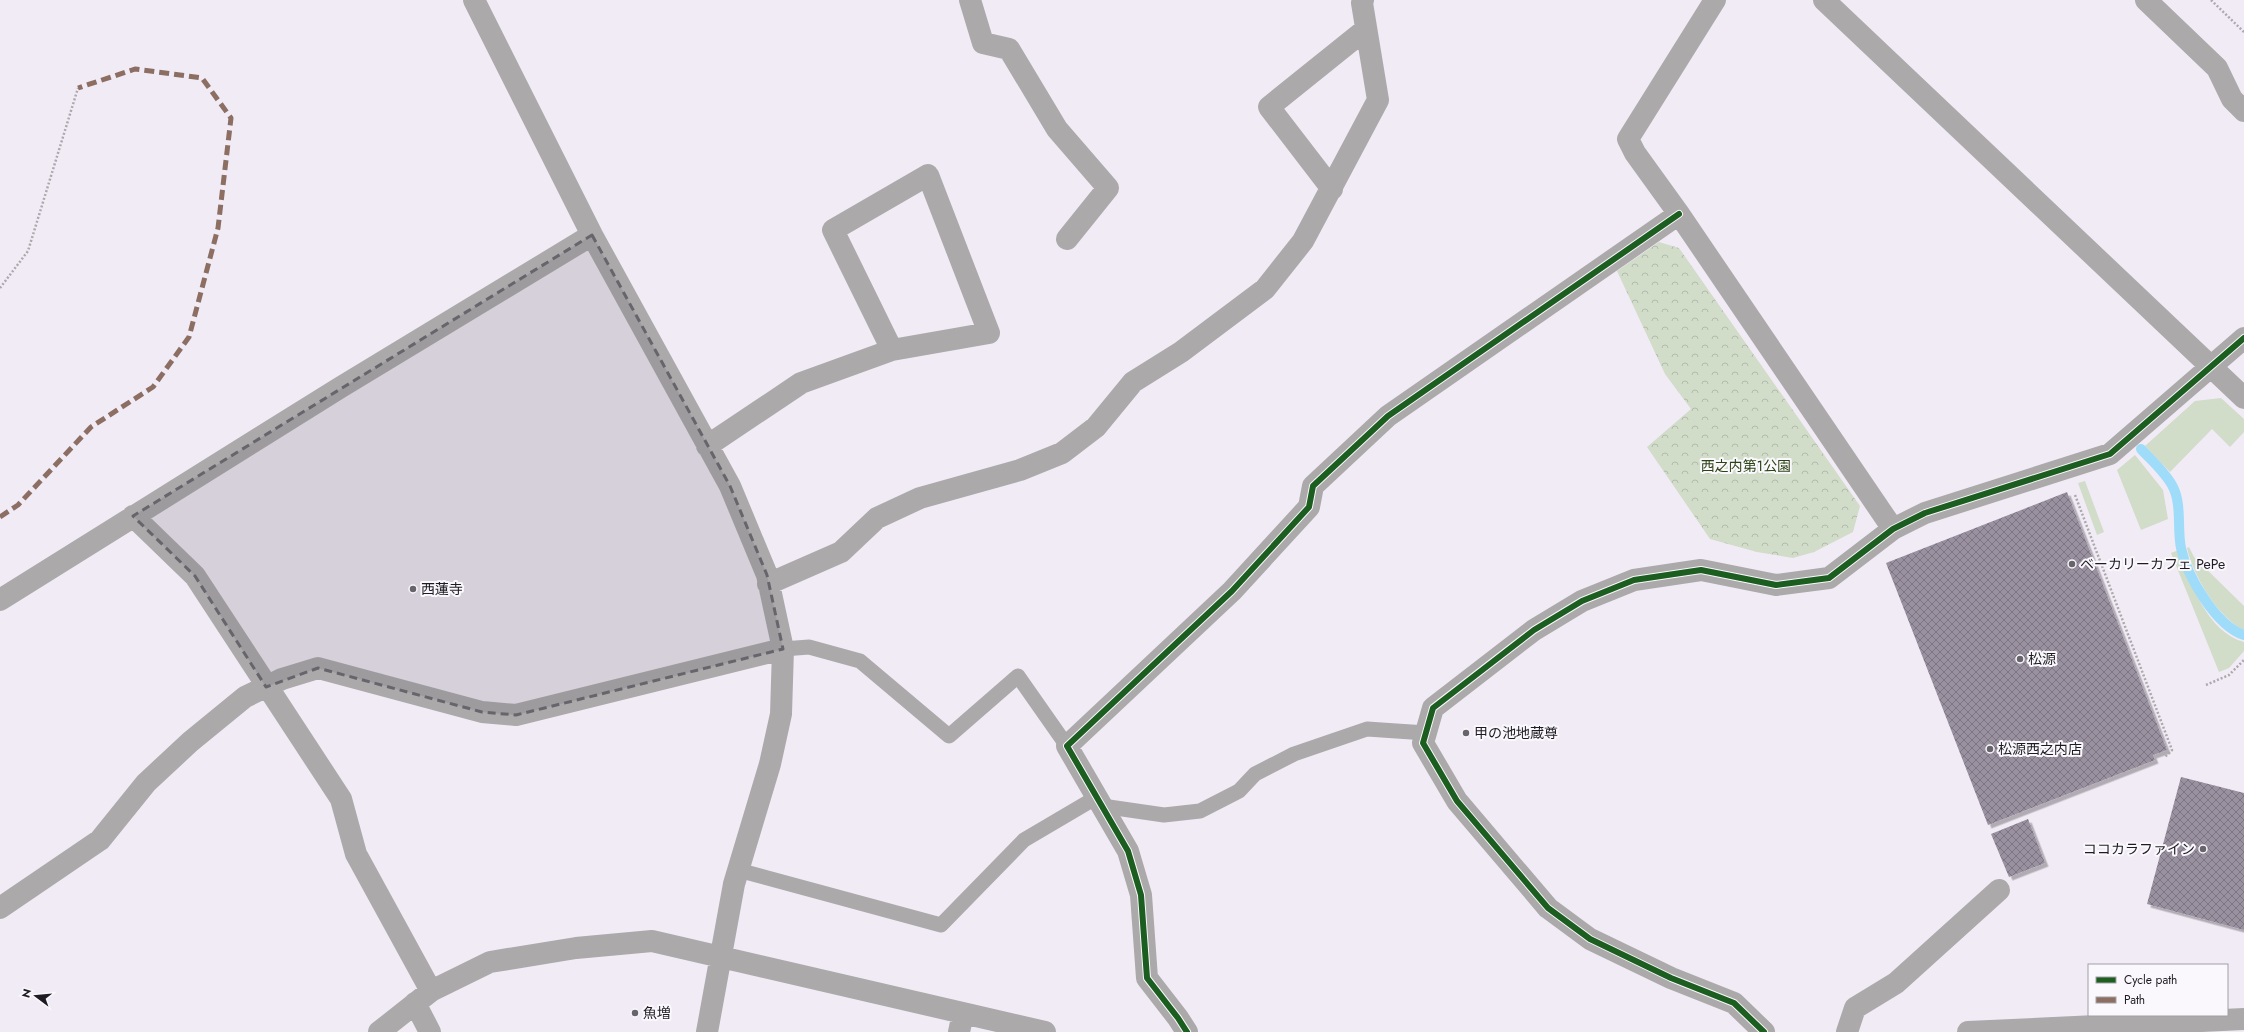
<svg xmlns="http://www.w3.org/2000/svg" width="2244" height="1032" font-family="Jost,'Noto Sans JP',sans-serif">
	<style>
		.grass { fill: #d1dcc9 }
		.park { fill: url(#park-crowns) }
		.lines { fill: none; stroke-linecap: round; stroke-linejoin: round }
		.stream { stroke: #9fdcf9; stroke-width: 10 }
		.building { fill: url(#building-cross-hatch); filter: url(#shadow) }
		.path { stroke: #aca9ac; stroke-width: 2.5; stroke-dasharray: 2 2; stroke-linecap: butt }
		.lane { stroke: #aca9aa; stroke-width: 15 }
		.street { stroke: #aca9aa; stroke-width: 22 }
		.quiet { stroke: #8d6e63; stroke-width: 5; stroke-dasharray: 10 5; stroke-linecap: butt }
		.cycleway-casing { stroke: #faf8fc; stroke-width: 8 }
		.cycleway { stroke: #1b5e20; stroke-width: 6 }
		.marked { fill: #68646c; fill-opacity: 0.2; stroke: #68646c; stroke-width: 3; stroke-dasharray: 8 5; stroke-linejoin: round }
		.poi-dot { fill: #68646c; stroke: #faf8fc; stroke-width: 1.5 }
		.labels { text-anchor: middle; stroke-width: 4; stroke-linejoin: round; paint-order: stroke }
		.park-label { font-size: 14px; fill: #2c4415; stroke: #faf8fc }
		.poi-label { font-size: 14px; fill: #1f1b22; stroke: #faf8fc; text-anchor: start }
	</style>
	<defs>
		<pattern id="park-crowns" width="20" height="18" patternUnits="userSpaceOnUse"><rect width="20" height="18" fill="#d1dcc9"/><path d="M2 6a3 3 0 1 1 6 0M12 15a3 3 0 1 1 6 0" fill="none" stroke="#b3bcac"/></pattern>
		<pattern id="building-cross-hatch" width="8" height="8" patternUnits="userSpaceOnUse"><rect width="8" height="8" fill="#9a91a0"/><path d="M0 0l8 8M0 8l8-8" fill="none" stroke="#7d7682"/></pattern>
		<filter id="shadow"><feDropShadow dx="3.5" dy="3.5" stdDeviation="0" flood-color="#0004"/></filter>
	</defs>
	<rect width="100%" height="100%" fill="#f1ebf6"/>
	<!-- grass -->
	<path class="grass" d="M2221 398 2244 419V432L2230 447 2212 429 2170 472 2145 446 2195 401Z
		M2135 455 2163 490 2168 519 2141 530 2117 470Z
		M2085 481 2104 532 2097 535 2078 483Z
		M2189 547 2194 557 2244 606V630C2218 618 2193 575 2187 548Z
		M2179 550C2190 582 2207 632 2244 642V651L2229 668 2219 672 2171 553Z"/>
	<!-- park -->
	<path class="park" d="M1659 242 1679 248 1860 506 1853 532 1814 552 1793 558 1757 552 1710 539 1647 447 1691 409 1665 374 1617 271Z"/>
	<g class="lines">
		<!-- stream -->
		<path class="stream" d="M2141 449C2152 461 2166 473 2173 487 2182 505 2177 529 2181 548 2187 576 2216 626 2244 635"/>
	</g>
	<!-- building -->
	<path class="building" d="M2067 492 2167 750 2153 755 2155 760 1988 825 1886 563Z
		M2181 777 2244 793V930L2147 904Z
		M2028 819 2045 863 2009 877 1991 834Z"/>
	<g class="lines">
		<!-- path -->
		<path class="path" d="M2211 0 2244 32
			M0 288 28 251 78 88
			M2075 495 2172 750 2165 757
			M2206 685 2229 675 2244 660"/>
		<!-- lane -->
		<path class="lane" d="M783 649 809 647 860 661 949 736 1018 676 1067 746
			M1102 806 1164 815 1200 811 1239 791 1255 774 1294 754 1367 729 1426 733
			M738 870 941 925 1024 840 1097 797"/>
		<!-- street -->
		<path class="street" d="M474 0 592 235 730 486 767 575 783 649 781 714 770 764 734 884 707 1032
			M970 0 983 43 1009 49 1057 129 1108 188 1067 239
			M1715 0 1628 139 1635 153 1679 214 1893 529
			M1824 0 2244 398
			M2146 0 2217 68 2232 99 2244 111
			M1332 189 1269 107 1366 29
			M707 446 801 383 892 350 989 333 928 175 833 230 892 350
			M133 516 195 576 341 799 356 854 431 991
			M768 584 841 552 877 518 920 498 1020 470 1062 453 1096 427 1133 382 1181 352 1265 289 1303 241 1378 100 1362 3 1363 0
			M0 600 341 387 592 235
			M0 908 100 840 146 783 190 742 245 697 282 679 318 668 482 712 516 715 783 649
			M415 1003 430 1032
			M379 1032 431 991 490 962 576 948 652 941 1045 1032
			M959 1032 963 1013
			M1187 1032 1178 1018 1147 978 1141 895 1128 851 1067 746 1232 591 1309 507 1313 486 1388 416 1679 214
			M1764 1032 1734 1003 1671 978 1590 939 1548 908 1457 801 1423 743 1433 708 1534 630 1582 601 1634 580 1701 570 1776 585 1829 578 1893 529 1925 513 2110 454 2244 338
			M1847 1032 1855 1008 1896 983 1999 890
			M1968 1032 2244 1019"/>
		<!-- quiet -->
		<path class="quiet" d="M0 517 18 505 91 427 153 387 189 337 218 228 231 118 202 78 135 69 78 88"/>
		<defs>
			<path id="cycleway" d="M1187 1032 1178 1018 1147 978 1141 895 1128 851 1067 746 1232 591 1309 507 1313 486 1388 416 1679 214
				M1764 1032 1734 1003 1671 978 1590 939 1548 908 1457 801 1423 743 1433 708 1534 630 1582 601 1634 580 1701 570 1776 585 1829 578 1893 529 1925 513 2110 454 2244 338"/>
		</defs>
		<!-- cycleway casing -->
		<use href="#cycleway" class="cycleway-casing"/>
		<!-- cycleway -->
		<use href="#cycleway" class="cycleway"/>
	</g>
	<!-- marked area -->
	<path class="marked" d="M592 235 730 486 767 575 783 649 516 715 482 712 318 668 266 687 195 576 133 516Z"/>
	<!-- markers -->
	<g class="poi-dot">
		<circle cx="2072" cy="564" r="4"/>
		<circle cx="413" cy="589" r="4"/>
		<circle cx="2020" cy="659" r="4"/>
		<circle cx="1466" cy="733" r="4"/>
		<circle cx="1990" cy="749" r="4"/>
		<circle cx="2203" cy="849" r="4"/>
		<circle cx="635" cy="1013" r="4"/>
	</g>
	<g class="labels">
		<!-- park labels -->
		<g class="park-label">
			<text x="1746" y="471">西之内第1公園</text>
		</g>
		<!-- poi labels -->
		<g class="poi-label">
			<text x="2080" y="569">ベーカリーカフェ PePe</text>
			<text x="421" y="594">西蓮寺</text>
			<text x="2028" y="664">松源</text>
			<text x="1474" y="738">甲の池地蔵尊</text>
			<text x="1998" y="754">松源西之内店</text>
			<text x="2195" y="854" text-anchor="end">ココカラファイン</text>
			<text x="643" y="1018">魚増</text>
		</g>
	</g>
	<!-- legend -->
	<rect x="2088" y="964" width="140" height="52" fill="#faf8fc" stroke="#a2a0a5"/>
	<rect x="2096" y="977" width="20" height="6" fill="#1b5e20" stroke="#a2a0a5"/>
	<text x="2124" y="984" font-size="12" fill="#1f1b22">Cycle path</text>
	<rect x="2096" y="997" width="20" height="6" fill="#8d6e63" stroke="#a2a0a5"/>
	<text x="2124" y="1004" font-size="12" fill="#1f1b22">Path</text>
	<!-- north arrow -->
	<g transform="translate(36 996) rotate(286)" stroke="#faf8fc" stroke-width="3" paint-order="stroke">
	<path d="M0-3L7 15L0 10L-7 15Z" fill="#1f1b22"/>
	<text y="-6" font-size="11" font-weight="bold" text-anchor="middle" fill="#1f1b22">N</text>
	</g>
</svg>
